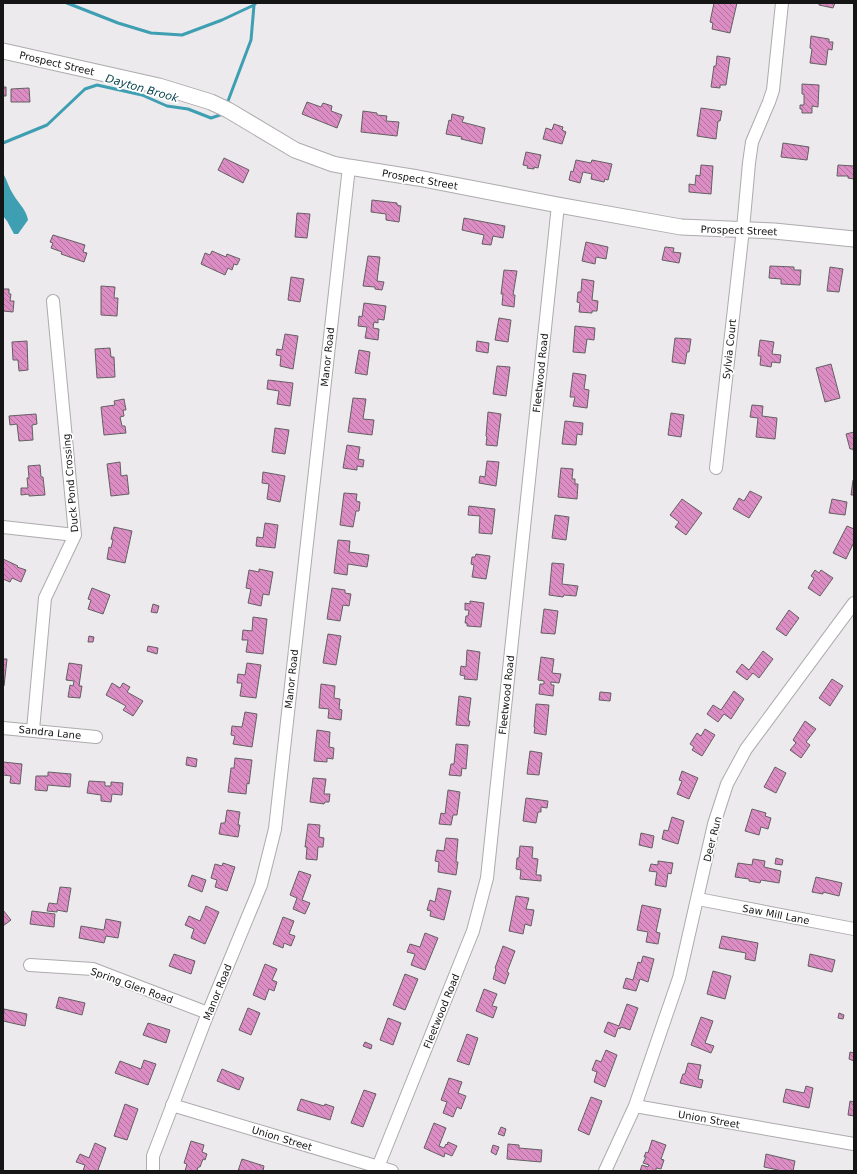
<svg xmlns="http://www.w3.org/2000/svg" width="857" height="1174" font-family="'DejaVu Sans',sans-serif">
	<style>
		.water { fill: #3e9fb2 }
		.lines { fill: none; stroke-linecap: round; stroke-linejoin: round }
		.stream { stroke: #3e9fb2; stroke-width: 3 }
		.building { fill: url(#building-back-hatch); stroke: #636062 }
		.minor-casing { stroke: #adabad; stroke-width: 14 }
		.tertiary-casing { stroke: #adabad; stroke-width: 17 }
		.minor { stroke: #fff; stroke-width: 12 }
		.tertiary { stroke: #fff; stroke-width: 15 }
		.labels { text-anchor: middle; stroke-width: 3.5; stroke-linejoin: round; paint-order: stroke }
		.street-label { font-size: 10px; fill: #161516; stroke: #fff }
		.water-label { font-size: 11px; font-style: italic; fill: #0b4650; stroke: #fff }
	</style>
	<defs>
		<pattern id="building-back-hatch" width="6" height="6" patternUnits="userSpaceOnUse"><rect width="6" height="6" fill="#db8dc4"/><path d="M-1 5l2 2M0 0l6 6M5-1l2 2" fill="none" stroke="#b1729e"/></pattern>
	</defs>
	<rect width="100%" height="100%" fill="#eceaec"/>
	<!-- water -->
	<path class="water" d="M3 173C7 180 9 188 13 194 18 203 26 209 28 220L18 234H14L7 221 3 216Z"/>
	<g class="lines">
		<!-- stream -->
		<path class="stream" d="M67 3 118 23 151 33 182 35 222 20 254 5
			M228 101 251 40 254 5 256 3
			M3 143 47 125 85 89 97 85 142 95 167 106 188 109 211 118 220 115"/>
	</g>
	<!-- building -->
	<path class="building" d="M714 3H737L730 33 712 29 713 23 710 22Z
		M819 3H835L833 8 819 5Z
		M811 36 829 39V42H833L832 50 828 49 826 65 810 63 812 49 810 48Z
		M717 56 730 58 726 85H720V88L711 87 714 66H716Z
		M802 84 819 85 818 107 812 106V113H802V109H800V105H804V94H802Z
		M3 87H6V96H3Z
		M29 88 30 102H11V89Z
		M307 102 321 107 323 103 332 106 331 111 342 115 337 128 302 114Z
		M701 108 722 111 720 121H718L716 139 697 136Z
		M363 111 377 113V115L387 116 386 121 399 122 397 136 361 132Z
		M452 114 464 117 462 122 485 128 482 144 461 139 462 137 446 134 449 120 451 121Z
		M554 124 563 127 562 130 566 132 562 144 543 139 546 128 552 130Z
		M783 143 809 147 807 160 781 157Z
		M526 152 541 155 538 168 534 167V169L527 168 528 166 523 165Z
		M224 158 249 170 243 183 218 170Z
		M576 160 591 163 592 160 612 164 608 180 605 179 604 182 591 179 592 174 583 172 580 183 569 180 571 171 573 172Z
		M701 165 713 166 711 194 689 192V184L695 185 696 175 700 176Z
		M838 165 854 166V179L848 178V176H837Z
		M372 200 397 203V205L401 206 399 222 386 220V214L371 212Z
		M297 213 310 214 307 238 295 237Z
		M464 218 505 226 503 238 493 236 491 245 482 244 484 235 462 230Z
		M53 235 85 245 83 252 87 253 84 262 61 254 62 252 51 248 53 243 50 242Z
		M586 242 608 247 606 259 596 257 595 264 582 261Z
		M665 247 674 248 673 252 681 253 679 263 662 260Z
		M212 251 226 257 227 254 240 259 237 265 234 264 232 270 228 268 225 275 201 264 205 253 210 255Z
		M368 256 380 257 377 281 384 282 382 290 375 289V287L363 286Z
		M770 266 794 267V270H801L800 285 781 284V279L769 278Z
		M830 267 843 269 839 292 827 291Z
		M504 270 517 271 513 295H515L514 307 502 305 503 294H501Z
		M291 277 304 279 300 302 288 300Z
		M582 279 594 281 592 300 598 301 597 311H592V313L579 312 580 303 577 302 578 292H581Z
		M101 286 115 287 114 298H118L117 316 101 315Z
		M3 289H9V294H11L10 301H14L13 312 3 311Z
		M364 303 386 306 384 320 378 319V323L374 322 373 328 379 329 378 340 365 338 367 327 358 326 359 316 362 317Z
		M499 318 511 320 508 342 495 340Z
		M575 326 595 328 594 340 587 339 585 353 573 352Z
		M285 334 298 336 293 369 280 366 281 356 276 355 277 349 282 350Z
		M675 338 691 339 689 352H687L685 364 672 362Z
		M760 340 774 342 772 354 781 355 780 363 772 362 771 367 760 365 761 356H758Z
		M27 341 28 370 19 371 18 360H13L12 342Z
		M477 341 489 343 488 353 476 351Z
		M110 348 111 357H114L115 377 97 378 95 349Z
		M359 350 370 352 367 375 355 373Z
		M831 364 840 398 825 402 816 368Z
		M497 366 510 367 506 396 493 394Z
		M573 373 586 375 584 389 589 390 587 408 573 406 575 397H570Z
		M268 380 293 383 290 406 277 404 279 391 267 389Z
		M353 398 366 399 363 419 374 420 372 435 348 432Z
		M124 399 126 410H123L124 416 120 417 122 426H125L126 433 104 435 101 407 115 405 114 401Z
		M752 405 763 406 762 416 777 418 775 439 756 437 758 418 750 417Z
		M488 412 501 414 497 446 486 445 487 437 486 436Z
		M671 413 684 415 681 437 668 435Z
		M36 414 37 424 32 425 33 440 19 441 17 424 10 425 9 416Z
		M565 421 583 423 582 435 577 434 576 445 562 444Z
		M275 428 289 430 285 454 272 452Z
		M854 432V454L853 449H850L846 434Z
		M347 445 360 447 358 459 364 460 363 467 357 466V470L343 468Z
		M487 461 499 462 496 486 479 483 480 476 485 477Z
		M120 462 121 476 127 475 129 494 111 496 107 464Z
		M40 465 41 477H43L45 495 29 496V494L21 495V488H28L27 478H29L28 466Z
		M561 468 573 469 572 479H575V484H578L577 499 558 497Z
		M263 472 285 476 280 502 267 499 269 484 262 483Z
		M853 480H854V495H851Z
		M750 491 762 497 749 518 733 509 739 498 744 501Z
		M344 493 357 494 356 501 360 502 359 511H356L353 527 340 525Z
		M682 499 702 513 686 535 675 527 679 522 670 515Z
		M832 499 847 502 845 515 829 513Z
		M469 506 495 509 492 534 479 533 480 516 468 515Z
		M555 515 569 517 566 540 552 538Z
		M265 523 278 525 275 548 256 546 257 537 263 538Z
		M847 526 854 529V542L846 559 833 553Z
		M114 527 132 531 125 563 107 559 109 547 111 548 113 540 111 539Z
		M338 540 350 541 349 552 369 555 367 567 348 564 347 575 334 573Z
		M476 554 490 556 486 579 472 577 474 565 471 564 472 557H475Z
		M3 559 18 566 17 567 26 570 21 582 12 578 10 582 3 579Z
		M552 563 564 564 562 584 578 586 576 596 564 595 563 597 549 595Z
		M259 569 273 572 269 595 263 594 261 606 248 603 251 589 246 588 249 570 259 572Z
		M815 570 819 573 821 570 833 578 820 596 808 588 814 578 811 576Z
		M92 588 110 595 103 614 88 609 91 600 88 599Z
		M332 588 345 590V593L351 594 349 606 343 605 340 621 327 619Z
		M470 601 484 603 481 627 467 626V623H465L466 616H468L469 610H465V603L470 604Z
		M153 604 159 606 157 613 151 612Z
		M544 609 558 611 555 634 541 633Z
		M789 610 799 618 786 636 776 629Z
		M253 617 267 619 263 654 246 652 248 640H242L243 630 252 631Z
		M328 634 341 636 336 665 323 663Z
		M89 636 94 637 93 642H88Z
		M148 646 158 648 157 654 147 651Z
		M467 650 480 652 477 680 464 679 465 676 460 675 461 666 466 667Z
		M763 651 773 659 759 678 753 673 747 680 736 672 742 664 749 670Z
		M541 657 554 659 552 673 561 674 559 683 551 682V685H554L553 696 539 694 540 684H544V681L538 680Z
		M3 659H7L4 686H3Z
		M69 663 82 665 79 686H82L80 698 68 697 70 685 73 686 74 681 66 680Z
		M247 663 261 665 256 698 240 696 242 683H237L238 674 245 675Z
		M832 679 843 686 830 706 819 698Z
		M112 683 120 688 123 683 130 687 127 692 143 701 133 716 123 710 126 706 106 695Z
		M321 684 335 686 334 698 340 699 339 709 342 710 341 720 328 718 329 709 319 708Z
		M734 691 744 699 731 719 724 714 718 722 707 714 713 705 721 710Z
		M600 692 611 693 610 701 599 700Z
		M459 696 471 698 468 721H470L469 726 456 725Z
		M536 704 549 705 546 735 534 733 535 728 534 727Z
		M245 712 257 714 252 747 233 744 235 736 231 735 232 726 242 727Z
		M805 721 816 729 806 742 810 745 801 758 790 750 796 743 793 740Z
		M705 729 715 735 702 756 692 750 694 747 690 744 697 733 701 736Z
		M317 730 330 732 329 747 334 748 333 759 327 758V762L314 761Z
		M456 744 468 745 466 769 462 768 461 776 449 775 451 764H454Z
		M530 751 542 753 539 775 527 774Z
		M187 757 197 759 196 767 186 765Z
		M235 758 252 760 249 784 247 783 246 794 228 792 231 768H234Z
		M3 762 22 764 20 784 10 783 11 776 3 775Z
		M775 767 786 773 776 793 764 787Z
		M682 771 698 778 689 799 677 794 682 781 679 780Z
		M48 772 71 774 70 787 48 785 47 791 35 790 36 776H48Z
		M313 778 326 779 324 794H330L329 802H325L324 804 310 802Z
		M89 781 105 782V786H111V782L123 783 122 795 112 794 111 802 101 801V795L87 793Z
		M448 790 460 792 457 815H453L451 825 439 824 441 813 445 814Z
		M526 798 548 801 547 808 541 807V812H538L536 823 523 821Z
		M752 809 766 813 765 816 771 818 768 829 761 827 759 835 745 831Z
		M227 810 240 812 238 825H240L238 837 219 834 221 823H225Z
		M672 817 684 821 678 844 662 839 664 830 668 831Z
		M308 824 320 825 319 837 324 838 323 847H318L317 860 306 859 307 847H305Z
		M641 833 654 836 652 848 639 845Z
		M446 838 458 839 456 862H458L456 875 438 872 439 862 435 861 437 850 444 851Z
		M520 846 533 847 532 858 538 859 536 875H541V881L520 879 521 870 516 869 517 858H519Z
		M776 858 783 860 782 865 775 864Z
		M753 859 765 861 764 867 781 871 779 883 761 880 760 883 749 881V879L735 877 738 863 752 865Z
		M658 861 673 863 671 874 668 873 666 887 655 885 657 872 649 871 651 864 658 865Z
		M223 863 235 867 227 891 215 887 217 880 211 878 215 864 222 866Z
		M299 871 311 875 302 900 310 903 305 914 293 909 297 898 290 895Z
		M192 875 206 880 202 892 188 886Z
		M816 877 842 883 839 896 823 892V894L812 892Z
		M60 887 71 888 67 912 57 910V912L47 911 49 903 57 904Z
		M438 888 451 891 444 920 430 916 431 911 427 910 430 900 435 902Z
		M516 896 529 898 526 909 534 910 531 926 525 924 523 934 509 931Z
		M642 905 661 909 656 932 660 933 658 944 646 942 648 932 637 930Z
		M206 906 219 912 205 944 191 938 194 929 185 925 189 916 200 921Z
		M3 910 11 920 3 926Z
		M32 911 55 914 54 927 30 924Z
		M283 917 294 921 289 934 295 936 291 946 284 943 283 948 273 944Z
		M106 919 121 922 118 938 106 936 104 943 79 938 81 926 104 930Z
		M425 933 438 938 425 970 411 965 415 954 407 952 410 944 420 947Z
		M722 936 758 943 755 961 745 959 746 953 719 948Z
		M503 946 515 951 507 972 509 973 505 984 493 979 496 969 495 968Z
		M174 954 195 961 191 974 169 966Z
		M810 954 835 960 832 972 808 966Z
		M643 956 654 959 648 982 640 979 636 991 623 988 626 978 633 980 638 962 641 963Z
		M265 964 277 969 272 980 277 982 274 991 269 989 265 1000 253 995Z
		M713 971 731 976 725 999 707 994Z
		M405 974 418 979 405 1010 393 1005Z
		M484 989 497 994 492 1006 497 1007 493 1018 476 1011Z
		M59 997 85 1003 82 1015 56 1008Z
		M627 1004 638 1008 630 1030 621 1027 620 1029 618 1028 615 1037 604 1032 608 1022 619 1026Z
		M248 1008 260 1013 251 1035 239 1030Z
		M4 1009 27 1014 25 1026 3 1021Z
		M839 1013 844 1015 843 1019 838 1018Z
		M701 1017 713 1021 705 1043 714 1046 711 1053 691 1045Z
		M388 1018 401 1023 393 1045 380 1040Z
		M148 1023 170 1030 166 1043 143 1035Z
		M467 1034 478 1038 469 1065 457 1061Z
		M365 1042 372 1045 371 1049 363 1046Z
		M606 1050 617 1055 605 1087 594 1082 597 1072 592 1070 596 1060 601 1062Z
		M850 1052 854 1053V1061L849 1059Z
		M144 1060 156 1064 148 1085 115 1073 120 1061 141 1069Z
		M688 1063 701 1065 698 1079 703 1080 701 1088 680 1083 683 1074H685Z
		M222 1069 244 1078 239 1090 217 1081Z
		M449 1078 462 1082 458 1093 466 1096 461 1109 457 1107 453 1117 443 1113 447 1102 441 1100Z
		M806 1086 813 1088 809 1108 783 1102 786 1089 804 1093Z
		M364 1090 376 1094 363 1127 351 1123Z
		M591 1097 602 1101 589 1135 578 1130Z
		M301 1099 324 1106 325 1104 334 1107 330 1120 297 1110Z
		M850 1101 854 1102V1116L848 1115Z
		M125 1104 138 1109 127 1140 114 1136Z
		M434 1123 446 1128 439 1146 444 1148 446 1144 447 1145 448 1142 457 1146 452 1156 445 1153 444 1157 424 1148Z
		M501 1127 506 1129 504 1136 498 1134Z
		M652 1140 666 1145 661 1159 664 1160 661 1169 656 1168V1171H640L642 1165 648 1167 649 1165 643 1163 646 1157H644L646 1152 648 1153Z
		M191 1141 204 1145 202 1152 207 1154 205 1160 203 1159 200 1167H198L197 1171H185L187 1164 184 1163Z
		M95 1143 106 1148 98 1170 100 1171H83L85 1165 76 1162 80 1154 89 1158Z
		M508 1144 519 1145V1148L542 1150 541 1162 507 1159Z
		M493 1145 499 1147 496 1155 491 1152Z
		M766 1154 795 1161 793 1171H778V1170L764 1167Z
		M242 1159 264 1166 263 1171H238Z"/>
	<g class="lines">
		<defs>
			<path id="minor" d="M716 468 743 229 749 163 752 142 769 102 773 90 782 3
				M3 527 75 535
				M3 728 96 737
				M33 730 45 598 75 535 53 301
				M698 899 854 929
				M30 965 93 969 208 1013
				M172 1105 392 1171
				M635 1106 854 1144
				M378 1167 473 931 487 878 558 205
				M153 1171V1156L208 1013 261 885 275 829 349 167
				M605 1171 635 1106 679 978 714 824 727 784 746 749 854 603"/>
			<path id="tertiary" d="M3 51 159 86 211 102 228 110 295 150 333 164 349 167 418 178 558 205 681 227 774 231 854 239"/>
		</defs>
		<!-- minor casing -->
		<use href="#minor" class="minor-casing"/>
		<!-- tertiary casing -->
		<use href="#tertiary" class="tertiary-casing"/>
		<!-- minor -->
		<use href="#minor" class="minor"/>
		<!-- tertiary -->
		<use href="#tertiary" class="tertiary"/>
	</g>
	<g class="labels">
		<!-- street labels -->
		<g class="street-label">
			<text transform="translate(57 63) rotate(13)" y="4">Prospect Street</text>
			<text transform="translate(420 179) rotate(10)" y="4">Prospect Street</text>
			<text transform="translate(739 230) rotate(2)" y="4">Prospect Street</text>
			<text transform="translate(729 349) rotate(-84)" y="4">Sylvia Court</text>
			<text transform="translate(327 357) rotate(-84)" y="4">Manor Road</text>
			<text transform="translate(540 373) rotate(-84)" y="4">Fleetwood Road</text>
			<text transform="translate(70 483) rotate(-95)" y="4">Duck Pond Crossing</text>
			<text transform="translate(291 679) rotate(-84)" y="4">Manor Road</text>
			<text transform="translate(506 695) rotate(-84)" y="4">Fleetwood Road</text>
			<text transform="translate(50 732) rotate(6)" y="4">Sandra Lane</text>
			<text transform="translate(712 839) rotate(-76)" y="4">Deer Run</text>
			<text transform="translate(776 914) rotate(11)" y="4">Saw Mill Lane</text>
			<text transform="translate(132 985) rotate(20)" y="4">Spring Glen Road</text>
			<text transform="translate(217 992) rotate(-68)" y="4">Manor Road</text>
			<text transform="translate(441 1011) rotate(-68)" y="4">Fleetwood Road</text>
			<text transform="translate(709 1119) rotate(10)" y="4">Union Street</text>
			<text transform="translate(282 1138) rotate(17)" y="4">Union Street</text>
		</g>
		<!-- water labels -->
		<g class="water-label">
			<text transform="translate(142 88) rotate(16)" y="4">Dayton Brook</text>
		</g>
	</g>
	<!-- border -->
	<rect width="857" height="1174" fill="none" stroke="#161516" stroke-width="8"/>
</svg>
